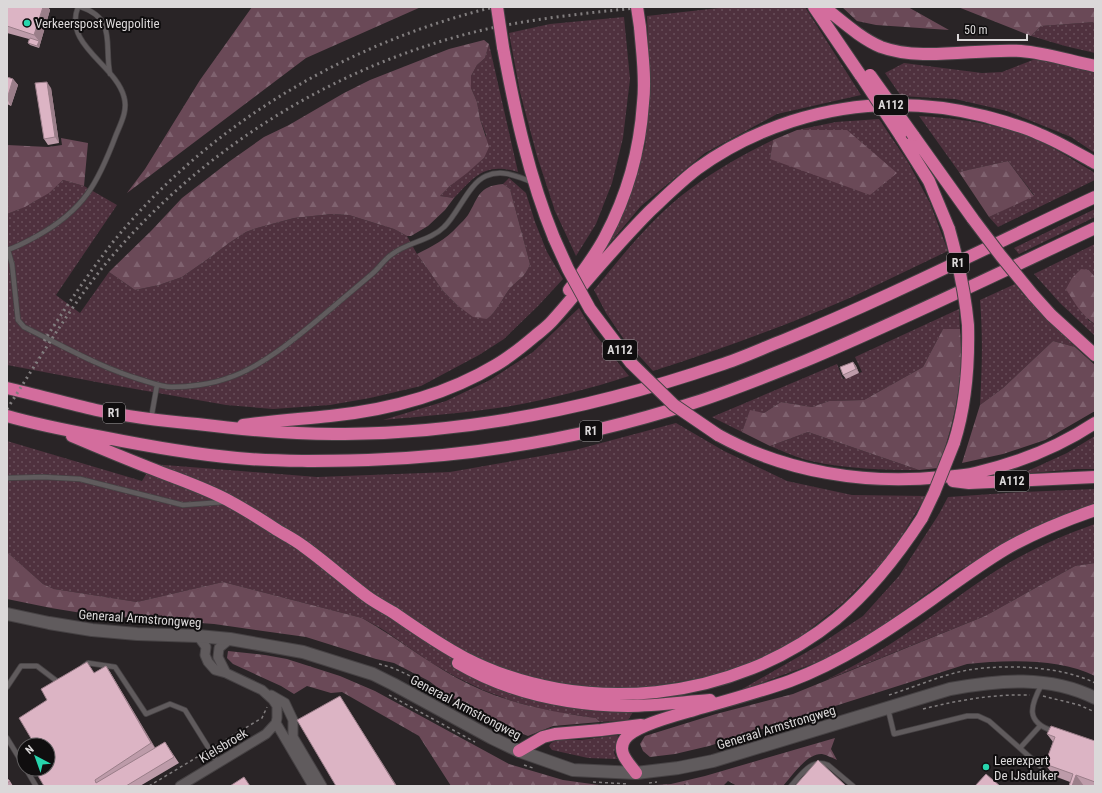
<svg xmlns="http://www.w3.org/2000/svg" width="1102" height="793" font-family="'Roboto Condensed',sans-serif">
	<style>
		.grass { fill: url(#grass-dots) }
		.forest { fill: url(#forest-firs) }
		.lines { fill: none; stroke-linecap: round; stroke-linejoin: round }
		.lane-casing { stroke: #464244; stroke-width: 6 }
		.street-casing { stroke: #464244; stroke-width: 11 }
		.secondary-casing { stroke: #464244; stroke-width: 14 }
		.highway-casing { stroke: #464244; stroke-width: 14 }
		.path { stroke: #817d7e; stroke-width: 1.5; stroke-dasharray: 3 3; stroke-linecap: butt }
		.lane { stroke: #605b5d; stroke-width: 4.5 }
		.street { stroke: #605b5d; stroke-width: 9 }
		.secondary { stroke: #605b5d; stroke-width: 12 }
		.highway { stroke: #d36d9d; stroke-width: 12 }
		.rail { stroke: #817d7e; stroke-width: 3; stroke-dasharray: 2 4; stroke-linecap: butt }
		.highway-bridge-casing { stroke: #464244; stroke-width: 14; stroke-linecap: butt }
		.highway-bridge { stroke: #d36d9d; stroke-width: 12 }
		.wall { fill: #bd9ba9 }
		.shaded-wall { fill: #9a7e89 }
		.building { fill: #dcb4c4; stroke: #9a7e89 }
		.poi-dot { fill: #27d5ad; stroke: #100e0f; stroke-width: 1.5 }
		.labels { text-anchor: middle; stroke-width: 4; stroke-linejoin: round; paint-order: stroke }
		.shield { fill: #100e0f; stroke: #9e9b9c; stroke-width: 1 }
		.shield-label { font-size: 12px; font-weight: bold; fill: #dbd8d9 }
		.poi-label { font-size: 13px; fill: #dbd8d9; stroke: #100e0f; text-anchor: start }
		.street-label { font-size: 13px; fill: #dbd8d9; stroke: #100e0f }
	</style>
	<defs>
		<pattern id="grass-dots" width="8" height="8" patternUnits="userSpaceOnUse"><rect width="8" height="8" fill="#4f313e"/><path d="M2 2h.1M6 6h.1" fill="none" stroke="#684e59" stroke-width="1.8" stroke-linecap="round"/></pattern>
		<pattern id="forest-firs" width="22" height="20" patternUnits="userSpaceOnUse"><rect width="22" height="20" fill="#6a4957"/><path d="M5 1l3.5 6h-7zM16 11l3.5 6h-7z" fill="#7f626f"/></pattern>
	</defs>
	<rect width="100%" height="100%" fill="#292426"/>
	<!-- grass -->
	<path class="grass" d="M728 7H805L861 95 777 114 705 153 641 206 598 257 621 218 645 146 650 85 647 16Z
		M624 17 630 79 623 138 612 183 596 224 576 256 555 211 537 156 520 92 509 33 550 24Z
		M1095 22V53L1065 46 1031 36 1041 26Z
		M489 44 518 172C485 162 475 176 454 198L440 196C453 182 469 171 484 158L486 135 480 119 477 102 471 88V76L477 65 485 58Z
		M1038 58 1095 73V153L1071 137 1007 111 955 99 901 96 885 73 904 63 982 73 1002 72Z
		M919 116C955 118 993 123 1027 136 1051 145 1073 160 1095 173V180L998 227 989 217 1034 195 1008 161 959 172Z
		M879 119 908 162 930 203 948 251C916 266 884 282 852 297 787 325 720 350 653 371L623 338 606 313 594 290C621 257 648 223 681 196 710 173 740 156 773 140L770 159 847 130H797L836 122Z
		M509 178 526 193 535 222 547 252 563 279 538 306 504 339 479 355 421 386 370 398 330 405 273 409 226 405 107 384 7 365V214C31 205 44 197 63 180L84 186 117 205 56 295 80 313 109 272 135 290 159 285 182 277 212 256 229 243 246 232 257 228 294 218 331 214 349 215 394 229 407 236 417 254 443 291 457 305 487 319C497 311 501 301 508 291 516 280 525 279 530 264L510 189 503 184Z
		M1095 209V217L1019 254 1014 248Z
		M1095 244V277L1089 270 1088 320 1095 324V336L1060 303 1034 274Z
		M1015 284 1026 298 1028 297 1075 347 1053 341 1003 388 980 405C982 370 983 336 980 300Z
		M579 308 594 333 629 376C589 389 547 400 505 407 465 413 424 416 383 420L446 401 490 380 533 352Z
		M959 309 960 329H943L923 367 864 400 829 401 812 407 781 402 764 413 750 411 742 432 712 417 837 364 843 379 862 372 855 357Z
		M676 423 724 451 787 481 852 495 926 496 890 555 843 603 794 642 728 673 649 687 628 720 600 722 596 718 555 712 515 702 483 690 456 677 430 662 382 629 362 618 223 582 137 602 54 589 43 584 7 552V441L142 481 152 464 317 477 450 472 575 450Z
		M808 432 919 470C883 470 846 469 811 461 797 458 783 451 770 446Z
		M1095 436V469H1077L1021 474 1067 453Z
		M1095 489V505L1027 531 955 573 877 630 826 659 737 692 819 645 863 616 899 576 939 514 948 497 1023 492Z
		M1095 524V563L1075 566 985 616 826 680C854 666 881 651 907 633 942 610 975 582 1012 561 1039 546 1066 534 1095 524Z
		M618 735 614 753 617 759 588 758 552 750 549 746 551 743 557 740H581Z"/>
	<!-- forest -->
	<path class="forest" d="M252 7H421L306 58 127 193 145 169 200 80Z
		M842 7H908L949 30 876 25 857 21Z
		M958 7H1095V22L1041 26 1031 36Z
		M484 40 489 44 485 58 477 65 471 76V88L477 102 480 119 489 147 484 158 467 173 450 186 440 196 454 198 445 210 428 226 411 236H407L394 229 349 215 331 214 294 218 257 228 246 232 229 243 212 256 182 277 159 285 135 290 109 272 151 231 182 198 230 161 264 137 289 125 344 93 370 80 449 49Z
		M797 130H847L897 173 870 195 770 159 773 140Z
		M61 138 88 143 84 186 63 180 49 193 25 207 7 214V145L48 147 62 145Z
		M1008 161 1034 196 989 217 959 172Z
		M503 184 510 189 530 264C525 279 516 280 508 291 501 301 497 311 487 319L473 317 457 305 443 291 417 254C433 246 445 240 458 226 461 223 465 219 468 215 479 197 478 186 503 184Z
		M1081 269 1089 270 1095 277V324C1082 316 1074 302 1066 289L1072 278Z
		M943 329H960C961 341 961 354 961 366 959 400 950 436 938 468L919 470 808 432 770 446 742 432 750 410 764 413 781 402 812 407 829 401 864 400 923 367Z
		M1053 341 1075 347 1095 365V411L1045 440 1003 454 962 463 980 405 1003 388Z
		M7 552 43 584 54 589 137 602 223 582 362 618C394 636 423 659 455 677 500 702 546 711 596 718L600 722 553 726 528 736 498 724 446 694 429 681 394 663 376 659 306 637 214 624 94 615 51 608 7 599Z
		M1095 563V676C1060 658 1005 660 967 664L709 746 675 754 650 757 643 751 640 744 645 736 716 714 793 694 985 616 1075 566Z
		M228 651 265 655 287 659 340 676 375 691 509 764 563 780 606 786H451L419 736 342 692 331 693 307 686 294 694 281 686 233 664 227 658Z
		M835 738 831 749 837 760C832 758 827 755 822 754 807 753 792 776 783 786H737L728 781 723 786H687L685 784 683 786H639L671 784 705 776Z"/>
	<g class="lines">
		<defs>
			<path id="lane" d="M81 7C117 19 104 45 110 74
				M7 250C17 247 28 241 37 236 84 210 98 183 116 135 121 123 128 110 124 97 116 65 63 45 78 7
				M8 250 12 264 18 320 24 327C63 346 101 368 142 380 152 383 162 387 172 387 189 387 212 384 228 378 265 366 303 332 333 307 346 296 359 285 372 274 379 268 384 260 391 255 407 242 430 241 444 227 458 214 469 183 486 176 502 169 516 176 532 182
				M151 419 157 385
				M7 478 43 477 80 479 183 505 224 502
				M84 666 88 663 115 667 146 714 170 704 185 710 218 763
				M1042 684C1030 706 1025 722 1053 731
				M7 687 21 666H37L58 682 61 680
				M888 709 894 734 967 716H978L989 721 1040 766
				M7 738 24 766
				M1020 748 1040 726
				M26 769 36 786
				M791 786C801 775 811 758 828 765L853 786"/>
			<path id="street" d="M226 673 218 657 219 648 230 639
				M271 695 285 703 293 720V737L322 786
				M276 723 313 786
				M180 786 266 734 276 723 277 718V706L273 700 262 690 226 673 215 670 208 662 205 655 206 647 198 636"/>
			<path id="secondary" d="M7 614 49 623 92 630 137 634 198 636 230 639 303 652 373 674 393 684 492 738 519 751 573 770 636 773 678 768 713 761 950 689C999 680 1049 675 1095 698"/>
			<path id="highway" d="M814 7 861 76
				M824 7C842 21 860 38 881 47 921 62 978 48 1021 51 1046 53 1070 61 1095 66
				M503 47C515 112 529 177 554 238
				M900 135 929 181 949 229
				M913 135 973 219
				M569 290C582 273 595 256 605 237 627 196 640 149 643 103 646 78 642 52 640 27
				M1033 295 1051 315 1095 355
				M7 388C37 395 66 403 96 410 129 417 163 421 197 424 246 430 296 435 345 434 473 433 600 406 720 365 742 358 763 348 784 340 890 297 991 245 1095 197
				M7 416C38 425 70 431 102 437 147 446 191 454 237 458 280 462 324 461 368 460 481 456 585 438 693 403 731 391 768 376 805 361 903 320 999 273 1095 228
				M243 425C272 421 301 419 330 416 388 410 446 395 496 365 510 357 522 347 535 336 541 331 548 326 553 320 565 307 576 293 588 279 608 256 628 233 650 211 665 197 680 182 697 169 753 128 827 104 897 105 926 105 956 109 984 116 1002 121 1022 126 1039 134 1059 142 1077 153 1095 163
				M718 435C785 472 866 485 942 477 953 476 964 476 975 473 1019 463 1057 448 1095 423
				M72 436C98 447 124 458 150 468 177 479 206 488 231 502 246 510 260 519 274 528 283 534 294 539 303 546 324 561 344 579 365 595 374 602 384 607 394 613 417 629 440 645 465 658 582 718 734 702 836 619 870 591 898 555 922 518
				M954 443C966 405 969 365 968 325
				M953 481 969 483 1095 477
				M458 663C509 693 570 705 628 706 656 706 683 702 710 700
				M519 751 543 737 555 734 601 730 641 725
				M636 773C629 763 616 752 625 739 635 725 677 715 694 710 726 701 759 692 790 681 841 662 887 631 931 600 955 583 979 565 1004 550 1033 533 1063 521 1095 510"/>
		</defs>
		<!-- lane casing -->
		<use href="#lane" class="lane-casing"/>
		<!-- street casing -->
		<use href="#street" class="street-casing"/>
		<!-- secondary casing -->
		<use href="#secondary" class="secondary-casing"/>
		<!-- highway casing -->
		<use href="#highway" class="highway-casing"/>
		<!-- path -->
		<path class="path" d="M379 664C401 669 423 682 440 697
			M389 695 475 742
			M889 695C915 687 941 675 968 670 1006 664 1061 666 1095 683
			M1043 696 1079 705 1095 712
			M923 709C959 700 993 694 1030 695
			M215 746 262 718 267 707
			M524 765 533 768
			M593 782 629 784
			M649 783 657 782
			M149 786 204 753"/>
		<!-- lane -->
		<use href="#lane" class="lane"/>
		<!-- street -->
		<use href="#street" class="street"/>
		<!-- secondary -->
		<use href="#secondary" class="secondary"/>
		<!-- highway -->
		<use href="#highway" class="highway"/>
		<!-- rail -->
		<path class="rail" d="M44 341C66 307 88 274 113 242 209 124 346 43 494 7
			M7 409C38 361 67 312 103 267 202 146 343 60 496 27 546 17 596 12 646 7"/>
		<defs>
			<path id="highway-bridge" d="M497 7 503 47
				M637 7 640 27
				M870 75 913 135
				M861 76 900 135
				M973 219 1001 256 1033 295
				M949 229C958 261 965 292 968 325
				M554 238 568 269 590 309 631 363 674 405 718 435
				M922 518 934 493 954 443"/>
		</defs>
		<!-- highway-bridge casing -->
		<use href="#highway-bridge" class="highway-bridge-casing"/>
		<!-- highway-bridge -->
		<use href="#highway-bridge" class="highway-bridge"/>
	</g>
	<!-- wall -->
	<path class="wall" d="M7 7H48L50 10 39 48 30 45 28 43 29 39 7 33Z
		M7 77 13 79 18 85 11 106 7 104Z
		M51 88 59 143 48 145 44 139Z
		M853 362 856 366 859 373 846 379 843 375Z
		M106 666 110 672 155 748 165 742 179 763 140 786H44L47 700 91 668 94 673Z
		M1047 734 1095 741V786H1069L1070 782 1054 776 1045 764 1053 742Z
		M7 778 10 781 13 786H7Z"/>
	<!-- shaded-wall -->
	<path class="shaded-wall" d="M43 7H48L50 10 39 48 37 46 39 41 34 35Z
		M13 79 18 85 11 106 7 99Z
		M47 82 51 88 59 143 55 137Z
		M853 362 856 366 859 373 856 369Z
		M106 666 110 672 156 749 151 743Z
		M340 696 345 704 397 786H396Z
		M1076 775 1084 786H1072Z"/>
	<!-- building -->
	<path class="building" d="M7 7H43L34 35 7 26Z
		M30 38 39 41 37 46 28 43Z
		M7 77 13 79 7 99Z
		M47 82 55 137 44 139 35 83Z
		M853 362 856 369 843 375 840 367Z
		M87 662 94 673 106 666 151 743 95 780 96 783 165 742 174 757 126 786H44L34 769H48V745H35L19 718 47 700 41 689Z
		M340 696 396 786H336L297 720Z
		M1051 726 1095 741V782L1076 775 1072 786H1069L1073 774 1045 764 1055 737 1047 734Z
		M818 760 845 785V786H795Z
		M986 774 1000 786H975Z
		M244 777 250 786H230Z
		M7 778 10 781 7 783Z"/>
	<!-- markers -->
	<g class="poi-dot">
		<circle cx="27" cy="23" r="4"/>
		<circle cx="986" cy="767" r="4"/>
	</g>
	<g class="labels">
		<!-- shield labels -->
		<g class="shield">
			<rect x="874" y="95" width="34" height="20" rx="3"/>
			<rect x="947" y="253" width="22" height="20" rx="3"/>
			<rect x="603" y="340" width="34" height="20" rx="3"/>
			<rect x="103" y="403" width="22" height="20" rx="3"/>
			<rect x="580" y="421" width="22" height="20" rx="3"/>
			<rect x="995" y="471" width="34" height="20" rx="3"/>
		</g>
		<g class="shield-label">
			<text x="891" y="109">A112</text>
			<text x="958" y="267">R1</text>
			<text x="620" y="354">A112</text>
			<text x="114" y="417">R1</text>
			<text x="591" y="435">R1</text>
			<text x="1012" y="485">A112</text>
		</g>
		<!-- poi labels -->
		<g class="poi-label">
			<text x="35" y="28">Verkeerspost Wegpolitie</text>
			<text x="994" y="765">Leerexpert<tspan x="994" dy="15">De IJsduiker</tspan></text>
		</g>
		<!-- street labels -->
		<g class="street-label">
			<text transform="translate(140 618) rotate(4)" y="5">Generaal Armstrongweg</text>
			<text transform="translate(466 707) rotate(28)" y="5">Generaal Armstrongweg</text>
			<text transform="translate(776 727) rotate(-17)" y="5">Generaal Armstrongweg</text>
			<text transform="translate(223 745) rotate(-31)" y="5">Kielsbroek</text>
		</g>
	</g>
	<!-- border -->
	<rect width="1102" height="793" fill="none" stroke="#dbd8d9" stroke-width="16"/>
	<!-- north arrow -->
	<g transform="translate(36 757) rotate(319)"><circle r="19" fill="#100e0f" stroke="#615f60"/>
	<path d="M0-3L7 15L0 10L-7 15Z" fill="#27d5ad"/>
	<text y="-6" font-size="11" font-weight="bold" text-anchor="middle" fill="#dbd8d9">N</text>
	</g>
	<!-- scale -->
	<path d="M958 34v6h69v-6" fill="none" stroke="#dbd8d9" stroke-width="2"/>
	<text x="964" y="34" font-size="12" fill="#dbd8d9" stroke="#100e0f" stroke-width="3" paint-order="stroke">50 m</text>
</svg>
